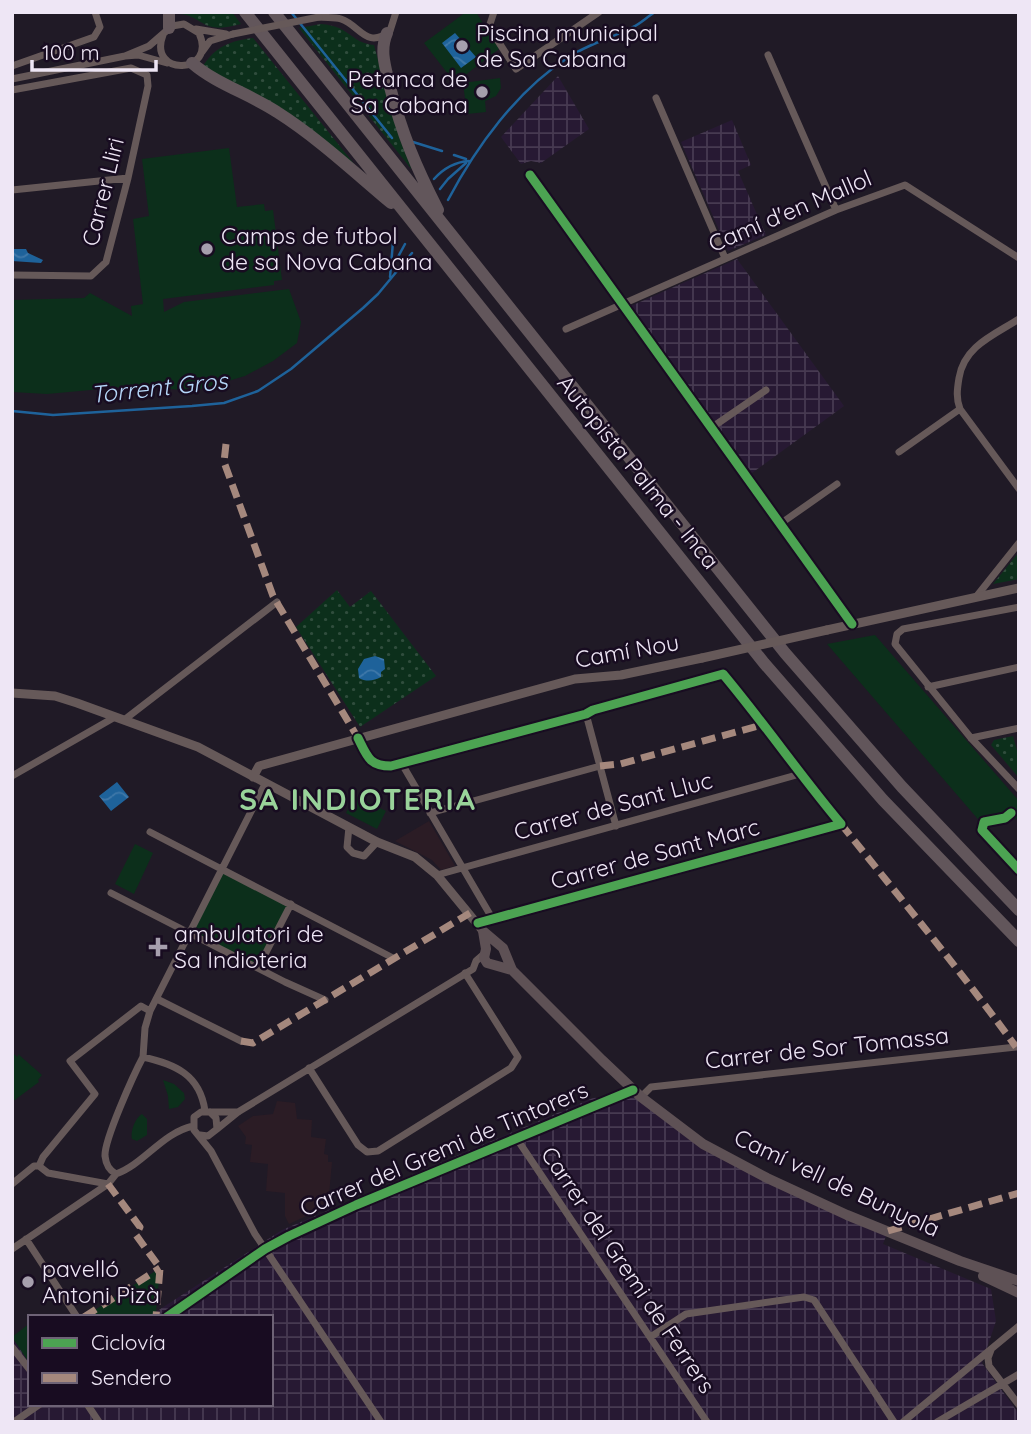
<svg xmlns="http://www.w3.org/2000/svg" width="1031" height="1434" font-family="Quicksand,sans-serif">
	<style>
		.industrial { fill: url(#industrial-grid) }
		.education { fill: #2b1c25 }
		.grass { fill: url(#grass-dots) }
		.park { fill: #0c2f1b }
		.water { fill: url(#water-waves) }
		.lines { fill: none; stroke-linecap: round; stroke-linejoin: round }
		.stream { stroke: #1e629a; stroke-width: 2.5 }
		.minor { stroke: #665959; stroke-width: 7 }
		.tertiary { stroke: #665959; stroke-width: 9 }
		.secondary { stroke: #5e5155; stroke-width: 10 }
		.trunk { stroke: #65585c; stroke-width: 12 }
		.motorway { stroke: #62565b; stroke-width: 12 }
		.minor-bridge { stroke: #665959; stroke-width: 7 }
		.tertiary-bridge { stroke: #665959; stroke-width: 9 }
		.quiet { stroke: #a5887d; stroke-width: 7; stroke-dasharray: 14 7; stroke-linecap: butt }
		.cycleway-casing { stroke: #180c21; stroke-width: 13 }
		.cycleway { stroke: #4ca352; stroke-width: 9 }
		.poi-dot { fill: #a69fad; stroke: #180c21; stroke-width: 2.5 }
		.labels { text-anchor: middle; stroke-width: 5; stroke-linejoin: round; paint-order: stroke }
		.poi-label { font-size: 23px; fill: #eee6f5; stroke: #180c21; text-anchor: start }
		.street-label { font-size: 23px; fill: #eee6f5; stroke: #180c21 }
		.water-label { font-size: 24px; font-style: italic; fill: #b5d7f9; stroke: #180c21 }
		.district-label { font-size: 30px; font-weight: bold; letter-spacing: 2px; fill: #99d39a; stroke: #180c21 }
	</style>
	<defs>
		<pattern id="industrial-grid" width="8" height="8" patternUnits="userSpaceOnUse" patternTransform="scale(1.75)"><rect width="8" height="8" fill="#271933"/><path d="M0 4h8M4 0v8" fill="none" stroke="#473a51"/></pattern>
		<pattern id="grass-dots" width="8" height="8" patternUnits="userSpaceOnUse" patternTransform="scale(1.75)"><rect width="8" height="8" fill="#0c2f1b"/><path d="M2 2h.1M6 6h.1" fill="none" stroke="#304d3d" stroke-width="1.8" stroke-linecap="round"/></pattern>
		<pattern id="water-waves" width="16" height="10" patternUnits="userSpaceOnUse" patternTransform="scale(1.75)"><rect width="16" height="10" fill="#1e629a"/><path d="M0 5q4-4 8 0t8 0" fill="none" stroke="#3f78a9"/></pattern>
	</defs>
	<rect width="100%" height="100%" fill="#201a26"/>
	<!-- industrial -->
	<path class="industrial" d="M558 76 589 129 541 163 531 161 521 164 501 137Z
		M732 120 751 165 738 171 766 235 728 251 681 142Z
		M737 259 844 406 752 473 631 306Z
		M634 1096 703 1144 888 1231 883 1244 991 1289 996 1321 982 1363 1019 1414V1422H12V1337L30 1364V1404H271V1317H148L282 1230 593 1098Z"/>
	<!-- education -->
	<path class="education" d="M429 821 455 866 441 870 432 860 395 841Z
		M277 1101 295 1103 297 1119 312 1120 311 1137 326 1139 324 1154 328 1155V1162H332L328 1206 289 1224 285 1216V1193L266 1191 268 1164 250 1162 252 1145 245 1144 246 1137 238 1126 253 1116 273 1114Z"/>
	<!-- grass -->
	<path class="grass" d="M178 12H232L241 24C229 27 218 30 206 25 196 20 191 14 178 14Z
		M321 24C350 26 351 43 374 45L400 140 412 170 299 28Z
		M253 38 359 170 209 72 210 69 203 66C216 46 230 41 253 38Z
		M1019 552V579L993 584Z
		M337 590 350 607 371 591 436 676 360 727 296 627Z
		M1013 736 1019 758V778L991 745 994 740Z"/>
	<!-- park -->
	<path class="park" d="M466 12H476L499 49 455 83 424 43Z
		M500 78 501 88 496 96 485 101 486 112 467 114 463 83Z
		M229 148 237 207 264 204 265 211 273 210 282 280 274 281V285L163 299 164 312 184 302 289 289 301 322 297 343 273 361 245 376 194 391 134 386 47 394 12 392V300L84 298 90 293 132 316 131 306 143 304 133 219 149 216 142 159Z
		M875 635 1019 801V818L983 825 827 644Z
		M355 796 386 811 377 829 346 813Z
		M135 844 153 853 134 894 115 884Z
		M222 869 291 904 258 968 190 933Z
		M12 1053 18 1057V1054L42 1075 38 1080 39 1082 12 1102Z
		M163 1080 174 1084 184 1093 185 1099 178 1107 169 1109 168 1096Z
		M142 1114 147 1119V1135L137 1141 132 1139C130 1132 135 1118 142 1114Z
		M160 1268 156 1312 148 1317H84Z
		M30 1323V1364L12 1337Z"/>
	<!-- water -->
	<path class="water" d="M455 33 476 57 461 68 442 43Z
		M12 249H26L28 253 43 260 41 263 12 261Z
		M375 656 384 659 385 669 381 672V677C374 681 366 682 359 678L358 669 364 659Z
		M117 782 129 797 111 811 99 796Z"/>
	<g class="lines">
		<!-- stream -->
		<path class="stream" d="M291 12 392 138
			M413 142 442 151
			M454 155 466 159
			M434 179C443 169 455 162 469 161
			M440 189 448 179 466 163
			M448 200C476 147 517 90 569 57 588 44 612 38 633 27 640 24 647 17 655 12
			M393 266 405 244
			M390 277 393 242 396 235
			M12 411 53 415 192 406 224 403 258 391 291 369 363 308 378 294 412 253"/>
		<!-- minor -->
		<path class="minor" d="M494 12 489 27 516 69 599 12
			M319 17C326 18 335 17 341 19 360 25 366 50 390 31L396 12
			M196 29 226 34
			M202 52 210 41 233 34
			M768 55 836 210
			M125 56 149 46 172 26 184 24 199 33C218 75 147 77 163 35
			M12 66 94 37 100 27 95 12
			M12 79 125 56 138 55 167 63
			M12 90 131 68 147 75 148 86 128 178 106 262 91 276 12 275
			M656 98 725 258
			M530 175 852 624
			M12 190 128 178
			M1019 319C994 335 964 346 959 378 957 390 956 398 960 409L1019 489
			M566 329 836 210 905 185 1019 258
			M711 428 766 390
			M899 452 960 409
			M780 524 837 484
			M976 597 1019 543
			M1019 607 903 629 897 634 895 644 971 738 1019 789
			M928 687 1019 667
			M586 714 616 826
			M124 720 277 602
			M358 738C367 756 369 766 391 766L586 714 593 710 723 674C764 723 800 775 841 824L478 923
			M971 738 1019 728
			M402 764 492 918
			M12 776 115 717
			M430 813 600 766
			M349 827 347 847 353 853 364 856 377 842
			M150 832 393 958
			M437 875 800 774
			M111 893 285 982 325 1000
			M258 968 291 904
			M157 999 241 1041
			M143 1057 145 1028 150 1011 265 784
			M309 1068 358 1145 367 1152 378 1151 511 1068 518 1057 465 973
			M641 1097 651 1087 1016 1047 1019 1044
			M238 1112H201L194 1117V1130L211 1151 255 1234 381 1422
			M193 1126C162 1133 144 1164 116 1174 109 1170 106 1165 105 1156 104 1140 134 1074 143 1057 174 1064 200 1074 205 1111
			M217 1129 238 1112 473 969 476 961 484 954
			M200 1135 208 1136 217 1129 216 1118 210 1112
			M517 1139 707 1422
			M12 1184 34 1166H39
			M108 1184 48 1173 39 1166 43 1157 95 1094 70 1061 141 1006 150 1011
			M26 1239 77 1317
			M12 1249 108 1184 116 1174
			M167 1317 265 1249 289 1236 356 1205 633 1090
			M652 1336 686 1314 804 1297 814 1300 894 1422
			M12 1347 30 1370
			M991 1350 988 1358 989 1366 1019 1405
			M87 1404 99 1422
			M14 1422 40 1404
			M903 1422 1019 1326
			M937 1422 1019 1374"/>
		<!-- tertiary -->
		<path class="tertiary" d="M827 630 1019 588
			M12 693 55 696 77 703 198 747 377 842 415 857 437 875 483 931
			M253 777 259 766 575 679 621 675 702 658"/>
		<!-- secondary -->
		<path class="secondary" d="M483 931 503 948 512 970 602 1060 641 1097 703 1144 767 1178 847 1215 960 1261 1019 1281
			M483 931 486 949 484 958 487 963 512 970
			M983 1276 1019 1293"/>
		<!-- trunk -->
		<path class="trunk" d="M169 12V28"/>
		<!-- motorway -->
		<path class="motorway" d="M245 12 764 663 883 800 1019 941
			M274 12 785 653 902 787 1019 910
			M387 33C379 51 386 69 390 87 402 134 416 167 438 210
			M192 63C216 84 250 94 277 112 318 138 354 172 391 203"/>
		<!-- minor-bridge -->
		<path class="minor-bridge" d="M233 34 319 17"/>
		<!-- tertiary-bridge -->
		<path class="tertiary-bridge" d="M702 658 827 630"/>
		<!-- quiet -->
		<path class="quiet" d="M226 444 224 462 273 596 358 738
			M600 766 620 764 765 724
			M841 824C900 898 961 971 1016 1047
			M241 1041 253 1043 470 913
			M108 1184 140 1227 136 1235 160 1268 156 1317
			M888 1231 1019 1193
			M84 1317 160 1268"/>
		<defs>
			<path id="cycleway" d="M530 175 852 624
				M358 738C367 756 369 766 391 766L586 714 593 710 723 674C764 723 800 775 841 824L478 923
				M1011 813 1005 818 984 822 982 830 1019 870
				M167 1317 265 1249 289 1236 356 1205 633 1090"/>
		</defs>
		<!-- cycleway casing -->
		<use href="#cycleway" class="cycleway-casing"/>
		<!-- cycleway -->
		<use href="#cycleway" class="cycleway"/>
	</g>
	<!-- markers -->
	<g class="poi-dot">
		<circle cx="462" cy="46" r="7"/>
		<circle cx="482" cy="92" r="7"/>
		<circle cx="207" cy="249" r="7"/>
		<path d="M154.5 936.5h7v7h7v7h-7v7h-7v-7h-7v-7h7z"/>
		<circle cx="28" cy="1282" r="7"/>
	</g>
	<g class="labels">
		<!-- poi labels -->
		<g class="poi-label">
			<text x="476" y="41">Piscina municipal<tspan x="476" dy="26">de Sa Cabana</tspan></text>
			<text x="468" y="87" text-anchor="end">Petanca de<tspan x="468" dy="26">Sa Cabana</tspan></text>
			<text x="221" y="244">Camps de futbol<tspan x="221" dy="26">de sa Nova Cabana</tspan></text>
			<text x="174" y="942">ambulatori de<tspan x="174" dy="26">Sa Indioteria</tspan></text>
			<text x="42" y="1277">pavelló<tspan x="42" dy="26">Antoni Pizà</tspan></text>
		</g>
		<!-- street labels -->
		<g class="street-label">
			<text transform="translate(103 192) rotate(-76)" y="8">Carrer Lliri</text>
			<text transform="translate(790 211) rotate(-23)" y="8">Camí d'en Mallol</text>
			<text transform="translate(638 472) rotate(51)" y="8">Autopista Palma - Inca</text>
			<text transform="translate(627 651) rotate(-10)" y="8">Camí Nou</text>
			<text transform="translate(613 806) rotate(-15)" y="8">Carrer de Sant Lluc</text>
			<text transform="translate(655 854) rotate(-15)" y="8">Carrer de Sant Marc</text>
			<text transform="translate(827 1048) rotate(-6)" y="8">Carrer de Sor Tomassa</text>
			<text transform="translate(444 1149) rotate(-23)" y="8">Carrer del Gremi de Tintorers</text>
			<text transform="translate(837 1183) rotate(25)" y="8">Camí vell de Bunyola</text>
			<text transform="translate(628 1270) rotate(56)" y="8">Carrer del Gremi de Ferrers</text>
		</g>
		<!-- water labels -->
		<g class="water-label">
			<text transform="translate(159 388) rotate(-6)" y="8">Torrent Gros</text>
		</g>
		<!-- district labels -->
		<g class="district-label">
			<text x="358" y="810">SA INDIOTERIA</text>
		</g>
	</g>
	<!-- border -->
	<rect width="1031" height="1434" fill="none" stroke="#eee6f5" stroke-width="28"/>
	<!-- legend -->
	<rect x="28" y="1315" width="245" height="91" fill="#180c21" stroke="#6e6376" stroke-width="2"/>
	<rect x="42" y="1338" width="35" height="10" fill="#4ca352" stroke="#6e6376" stroke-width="2"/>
	<text x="91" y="1350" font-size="21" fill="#eee6f5">Ciclovía</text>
	<rect x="42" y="1373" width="35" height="10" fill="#a5887d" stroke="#6e6376" stroke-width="2"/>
	<text x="91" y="1385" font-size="21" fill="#eee6f5">Sendero</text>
	<!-- scale -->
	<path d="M32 60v10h124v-10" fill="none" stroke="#eee6f5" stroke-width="3.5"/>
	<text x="42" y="60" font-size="21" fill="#eee6f5" stroke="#180c21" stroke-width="5" paint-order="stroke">100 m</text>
</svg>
